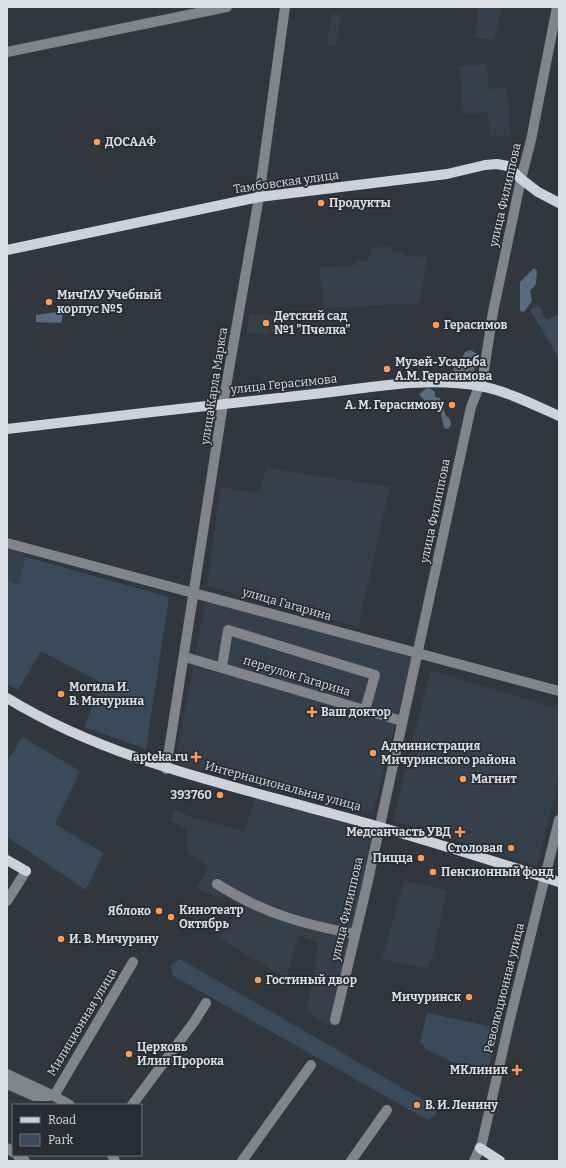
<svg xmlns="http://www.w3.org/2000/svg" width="566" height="1168" font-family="Bitter,serif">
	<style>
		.built { fill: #36404b }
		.green { fill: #3b4a5b }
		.forest { fill: #586b80 }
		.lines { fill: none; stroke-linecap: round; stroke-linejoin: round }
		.minor { stroke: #818488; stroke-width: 10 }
		.major { stroke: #ccd2d9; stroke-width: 10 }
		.poi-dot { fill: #fd9d55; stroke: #272d33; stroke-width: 1.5 }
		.labels { text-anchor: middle; stroke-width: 3.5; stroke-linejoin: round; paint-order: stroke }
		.poi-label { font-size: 12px; font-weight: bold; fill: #dbdee2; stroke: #272d33; text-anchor: start }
		.street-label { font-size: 12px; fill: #dbdee2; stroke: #272d33 }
	</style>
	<rect width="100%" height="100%" fill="#31373d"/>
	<!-- built -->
	<path class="built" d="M478 7H502L494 40 475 38Z
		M332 14 341 15 336 47 327 45Z
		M487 64 489 89 507 88 511 135 490 137 488 112 463 114 459 66Z
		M392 246V252L404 253 405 256 427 257 420 303 324 308 319 267 357 265 358 261H368L371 248Z
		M249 313 284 316 283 332 270 333 266 335 247 333Z
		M267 468 390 487 358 627 207 586 220 487 258 493Z
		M7 549 22 552 26 557 18 585 7 581Z
		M206 598 412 657 373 814 175 763Z
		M430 670 559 709V778L537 866 393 820Z
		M256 797 378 832 333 1027 306 1011 314 976 318 943 299 935 286 978 219 938 241 907 224 895 217 898 197 888 209 866 187 853V828L171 821 175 809 191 817 244 831Z
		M404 881 447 890 432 959 427 968 382 959Z"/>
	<!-- green -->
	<path class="green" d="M539 306 546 320 559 314V358L530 310Z
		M26 557 169 597 146 749 84 727 102 683 41 651 18 690 7 684V581L18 585Z
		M22 737 80 771 55 824 103 853 86 890 7 837V762Z
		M180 959 432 1105 436 1111V1115L429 1120 424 1118 173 976 171 965Z
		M427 1013 498 1028 487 1078 427 1050 420 1042Z"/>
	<!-- forest -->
	<path class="forest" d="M534 268 537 271 536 284 530 291 532 301 524 312 520 311V282Z
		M63 311 61 323 36 322V315Z
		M470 350 478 354 474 371 463 377 457 375 453 371 455 364 461 362 465 352Z
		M427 388 431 389 435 392V397L440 398 446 416 450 419 451 425 448 429 444 428 440 409 427 404 419 394Z"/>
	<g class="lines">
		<!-- minor -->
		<path class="minor" d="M7 52 227 7
			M7 543 559 691
			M185 657 402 721
			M222 667 228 630 375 675 365 710
			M166 769 223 404 259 197 285 7
			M217 884C263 913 302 924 355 934
			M7 901 26 871
			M335 1020 367 885 471 407 483 377 493 312 521 179 531 140 557 7
			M7 1074 54 1096 70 1105
			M7 1084 34 1096H50
			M54 1096 133 962
			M132 1105 194 1022 206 1003
			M7 1148 13 1152
			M17 1155 25 1161
			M112 1155 115 1161
			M242 1161 311 1065
			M351 1161 387 1110
			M474 1161 482 1143 509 1023 559 820"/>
		<!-- major -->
		<path class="major" d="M7 250 259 197 447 174 485 165 497 164 508 166 521 179 538 192 559 203
			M7 429C109 417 212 405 314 394 370 388 424 376 480 386 507 391 534 405 559 416
			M7 698C107 759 222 783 333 814 409 834 484 858 559 882
			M7 860 26 871
			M480 1148 500 1161"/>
	</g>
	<!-- markers -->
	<g class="poi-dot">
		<circle cx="97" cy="142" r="4"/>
		<circle cx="321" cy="203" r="4"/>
		<circle cx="49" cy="302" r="4"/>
		<circle cx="266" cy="323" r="4"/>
		<circle cx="436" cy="325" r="4"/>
		<circle cx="387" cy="369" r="4"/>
		<circle cx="452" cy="405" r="4"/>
		<circle cx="61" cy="694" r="4"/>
		<path d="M310 706h4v4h4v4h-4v4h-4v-4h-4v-4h4z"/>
		<circle cx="373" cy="753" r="4"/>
		<path d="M194 751h4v4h4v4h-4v4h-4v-4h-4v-4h4z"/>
		<circle cx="463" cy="779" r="4"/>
		<circle cx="220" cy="795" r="4"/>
		<path d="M458 826h4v4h4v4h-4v4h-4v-4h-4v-4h4z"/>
		<circle cx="511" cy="848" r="4"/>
		<circle cx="421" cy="858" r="4"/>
		<circle cx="433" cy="872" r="4"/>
		<circle cx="159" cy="911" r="4"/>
		<circle cx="171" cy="917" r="4"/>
		<circle cx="61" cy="939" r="4"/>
		<circle cx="258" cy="980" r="4"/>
		<circle cx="469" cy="997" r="4"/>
		<circle cx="129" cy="1054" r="4"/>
		<path d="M515 1064h4v4h4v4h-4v4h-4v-4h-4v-4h4z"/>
		<circle cx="417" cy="1105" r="4"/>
	</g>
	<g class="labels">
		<!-- poi labels -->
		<g class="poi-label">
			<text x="105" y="146">ДОСААФ</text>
			<text x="329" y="207">Продукты</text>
			<text x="57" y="299">МичГАУ Учебный<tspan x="57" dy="14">корпус №5</tspan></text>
			<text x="274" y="320">Детский сад<tspan x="274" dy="14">№1 "Пчелка"</tspan></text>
			<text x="444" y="329">Герасимов</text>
			<text x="395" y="366">Музей-Усадьба<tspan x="395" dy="14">А.М. Герасимова</tspan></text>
			<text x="444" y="409" text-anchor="end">А. М. Герасимову</text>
			<text x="69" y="691">Могила И.<tspan x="69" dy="14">В. Мичурина</tspan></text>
			<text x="321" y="716">Ваш доктор</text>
			<text x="381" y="750">Администрация<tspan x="381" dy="14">Мичуринского района</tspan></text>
			<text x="188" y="761" text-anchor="end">apteka.ru</text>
			<text x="471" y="783">Магнит</text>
			<text x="212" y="799" text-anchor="end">393760</text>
			<text x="451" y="836" text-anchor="end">Медсанчасть УВД</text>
			<text x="503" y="852" text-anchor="end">Столовая</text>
			<text x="413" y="862" text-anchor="end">Пицца</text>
			<text x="441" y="876">Пенсионный фонд</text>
			<text x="179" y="914">Кинотеатр<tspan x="179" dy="14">Октябрь</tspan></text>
			<text x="151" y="915" text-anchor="end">Яблоко</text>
			<text x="69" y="943">И. В. Мичурину</text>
			<text x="266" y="984">Гостиный двор</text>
			<text x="461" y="1001" text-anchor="end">Мичуринск</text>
			<text x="137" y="1051">Церковь<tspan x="137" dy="14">Илии Пророка</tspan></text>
			<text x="508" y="1074" text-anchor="end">МКлиник</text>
			<text x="425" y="1109">В. И. Ленину</text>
		</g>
		<!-- street labels -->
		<g class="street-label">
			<text transform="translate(286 182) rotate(-8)" y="4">Тамбовская улица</text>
			<text transform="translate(505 195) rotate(-77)" y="4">улица Филиппова</text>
			<text transform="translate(284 384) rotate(-6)" y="4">улица Герасимова</text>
			<text transform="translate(214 386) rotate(-81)" y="4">улица Карла Маркса</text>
			<text transform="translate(435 511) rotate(-78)" y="4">улица Филиппова</text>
			<text transform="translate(287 604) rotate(16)" y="4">улица Гагарина</text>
			<text transform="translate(297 676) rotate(17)" y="4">переулок Гагарина</text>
			<text transform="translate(283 786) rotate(15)" y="4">Интернациональная улица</text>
			<text transform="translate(347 909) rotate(-77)" y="4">улица Филиппова</text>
			<text transform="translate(504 988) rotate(-76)" y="4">Революционная улица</text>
			<text transform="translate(82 1022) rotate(-59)" y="4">Милиционная улица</text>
		</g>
	</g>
	<!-- border -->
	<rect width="566" height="1168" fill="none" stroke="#dbdee2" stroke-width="16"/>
	<!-- legend -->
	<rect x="12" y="1104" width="130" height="52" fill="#272d33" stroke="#6f7479"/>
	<rect x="20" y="1117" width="20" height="6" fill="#ccd2d9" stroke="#6f7479"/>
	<text x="48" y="1124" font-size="12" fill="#dbdee2">Road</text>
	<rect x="20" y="1134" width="20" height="12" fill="#3b4a5b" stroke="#6f7479"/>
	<text x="48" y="1144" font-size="12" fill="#dbdee2">Park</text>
</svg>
